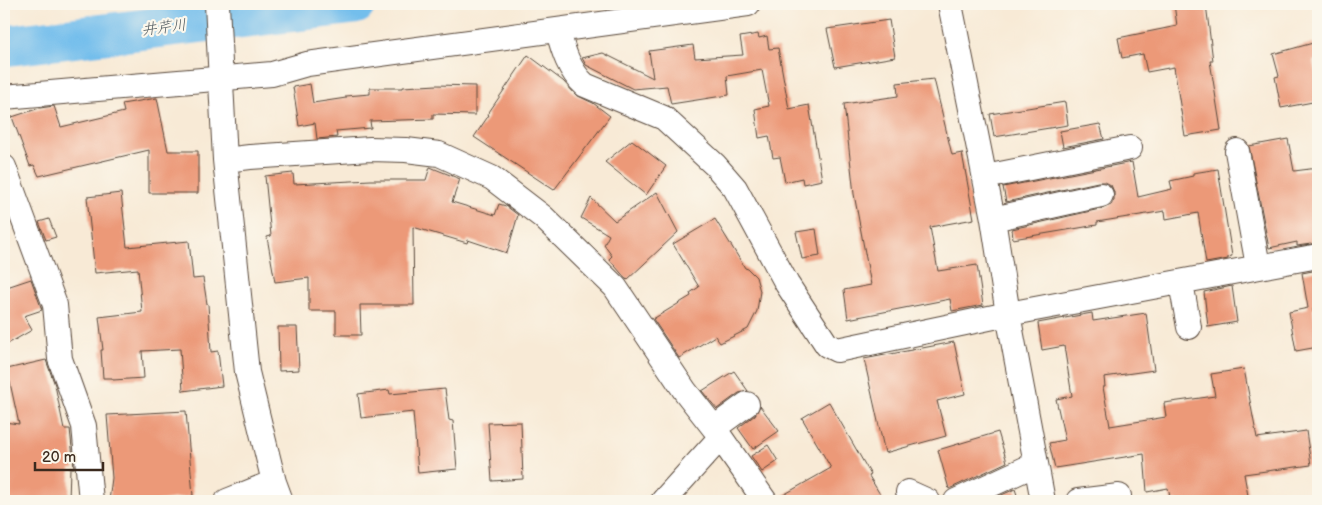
<svg xmlns="http://www.w3.org/2000/svg" width="1322" height="505" font-family="'Balsamiq Sans','Klee One',sans-serif">
	<style>
		.lines { fill: none; stroke-linecap: round; stroke-linejoin: round }
		.river { stroke: #73beec; stroke-width: 41 }
		.building { fill: #ec9978 }
		.minor-casing { stroke: #57473a; stroke-width: 26 }
		.minor { stroke: #fff; stroke-width: 24 }
		.labels { text-anchor: middle; stroke-width: 4.5; stroke-linejoin: round; paint-order: stroke }
		.water-label { font-size: 15px; font-style: italic; fill: #4c565c; stroke: #fbf7ec }
	</style>
	<rect width="100%" height="100%" fill="#fbf7ec"/>
	<filter id="ink" filterUnits="userSpaceOnUse"><feTurbulence type="fractalNoise" baseFrequency=".02" numOctaves="2"/><feDisplacementMap in="SourceGraphic" scale="10" xChannelSelector="R" yChannelSelector="G"/><feConvolveMatrix kernelMatrix="1 2 1 2 8 2 1 2 1" color-interpolation-filters="sRGB"/></filter>
	<filter id="wash" filterUnits="userSpaceOnUse"><feTurbulence type="fractalNoise" baseFrequency=".0096" numOctaves="4" result="noise"/><feDisplacementMap in="SourceGraphic" scale="20" xChannelSelector="R" yChannelSelector="G"/><feGaussianBlur stdDeviation="1.12" result="paint"/><feColorMatrix in="noise" values="0 0 0 0 0 0 0 0 0 0 0 0 0 0 0 0 0 1.4 0 .05"/><feComposite in="paint" operator="in"/></filter>
	<g filter="url(#wash)">
		<rect width="100%" height="100%" fill="#f8ead6"/>
		<g class="lines">
			<!-- river -->
			<path class="river" d="M4 46 355 4"/>
		</g>
		<g id="blocks">
			<!-- building -->
			<path class="building" d="M1174 4H1206L1213 61H1210L1221 130 1185 136 1174 67 1147 72 1143 54 1122 58 1118 38 1177 26Z
				M889 20 895 57 835 67 827 29Z
				M758 34 759 38 767 36 769 49 778 48 789 109 809 105 822 180 803 184 802 178 785 182 780 157 773 158 769 136 759 138 755 109 769 106 762 70 727 76 729 95 671 104 667 86 633 89 586 65 582 58 603 53 653 78 649 51 693 45 695 58 743 55 740 37Z
				M1313 43 1317 60 1313 61 1318 87V101L1281 108 1275 77 1279 76 1273 54Z
				M528 55 563 81 576 95 593 103 610 116 554 190 474 137 489 115H487Z
				M934 79 952 155 962 153 974 219 930 227 938 271 977 265 983 305 952 311 950 299 848 319 844 290 871 285 854 194 844 104 898 96 897 83Z
				M310 84 313 103 346 98V96L370 94V88H403V87L437 85 475 86V115L433 114V119L370 121 371 128 336 131 337 137 317 139 315 123 299 126 293 87Z
				M157 98 168 151H198V193H149V150L39 176 34 165 30 166 12 117 40 108 54 106 61 127 124 112 122 104Z
				M1065 102 1068 125 994 137 990 114Z
				M1100 124 1104 139 1063 147 1060 131Z
				M1288 139 1294 171 1318 168V243L1297 246V242L1269 248 1249 146Z
				M632 140 666 166 646 195 605 162Z
				M1132 162 1138 197 1172 189 1170 181 1193 176V173L1218 169 1232 256 1228 257V259L1206 263 1198 213 1166 219 1165 211 1097 222V225L1013 239 1012 229 1104 208 1111 205 1114 200V192L1111 185 1105 182H1098L1006 202 1003 187Z
				M430 167 460 179 452 202 495 215 499 204 506 206 518 215 507 253 468 240 467 243 413 227 414 305H360L361 335H336V311H309V278L275 282 267 237 271 236 265 176 293 173 294 184 371 180H426Z
				M657 192 678 232 627 280 609 259 612 256 604 245 609 235 581 218 591 198 615 221Z
				M121 193 127 247 189 241 193 279 203 278 207 304H208L211 352 218 351 222 386 183 391 180 349 142 351 144 378 113 380 112 378H103L101 350H103L99 317 142 312 138 269 95 273 87 197Z
				M49 219 56 237 46 240 39 222Z
				M715 219 745 268 748 269 756 277 760 291 757 311 748 329 720 343 715 336 679 358 653 319 691 296 690 293 699 287 673 244Z
				M816 229 820 256 802 259 796 232Z
				M1318 270V309H1313L1318 347 1296 351 1289 312 1308 308 1302 273Z
				M31 279 42 310 24 316 32 330 4 346V282L7 287Z
				M1232 286 1237 322 1208 327 1204 292Z
				M1092 313 1093 321 1146 313 1154 370 1104 377 1105 387H1103L1110 426 1166 417 1164 403 1215 396 1211 374 1244 369 1257 438 1306 431 1311 465 1244 474 1249 501H1171L1168 488 1147 492 1144 454 1055 468 1049 443 1065 440 1056 399 1072 396 1064 346 1042 350 1038 323Z
				M278 327H297L299 370 279 371Z
				M954 342 965 394 937 401 946 436 885 453 864 359Z
				M46 360 55 385 64 429H70L74 468H70L69 501H4V422L19 424 7 369Z
				M734 371 748 391 739 393 717 409 702 391Z
				M445 389 449 420 453 421 457 469 418 473 413 412 361 418 358 394 389 390 390 394Z
				M829 402 871 475 869 476 884 501H779L778 498 831 468 802 418Z
				M760 406 779 431 753 449 738 428 755 415Z
				M186 411 193 496 156 501H109L112 478 107 415Z
				M521 422 523 479 492 481 488 423Z
				M998 432 1007 462 949 489 938 450Z
				M768 445 778 461 762 472 751 456Z
				M1015 489 1019 501H996L995 498Z"/>
		</g>
	</g>
	<g filter="url(#ink)">
		<use href="#blocks" fill-opacity="0" stroke="#57473a" stroke-width="1"/>
		<g class="lines">
			<defs>
				<path id="minor" d="M217 4 225 160 247 372 274 482 281 501
					M950 4 993 219 1008 314 1043 501
					M558 31C563 50 569 71 585 85L664 118 715 165 735 188 787 284 827 345 837 350 1008 314 1318 256
					M4 97 272 74 307 64 748 4
					M1237 151 1258 266
					M225 160 250 157 370 149 406 150 439 154 492 178 543 217 615 287 685 391 714 428 765 501
					M4 167 55 305 60 359 84 426 91 501
					M985 177 1130 148
					M993 219 1101 195
					M1181 283 1189 327
					M714 428 747 404
					M908 492 928 501
					M227 501 274 482
					M663 501 720 438
					M956 501 1025 469 1036 466
					M1078 501 1119 496"/>
			</defs>
			<!-- minor casing -->
			<use href="#minor" class="minor-casing"/>
			<!-- minor -->
			<use href="#minor" class="minor"/>
		</g>
	</g>
	<g class="labels">
		<!-- water labels -->
		<g class="water-label">
			<text transform="translate(164 27) rotate(-7)" y="5">井芹川</text>
		</g>
	</g>
	<!-- margin -->
	<rect width="1322" height="505" fill="none" stroke="#fbf7ec" stroke-width="20"/>
	<!-- scale -->
	<path d="M35 462v8h68v-8" fill="none" stroke="#3b2a1e" stroke-width="2.5"/>
	<text x="42" y="462" font-size="15" fill="#3b2a1e" stroke="#fbf7ec" stroke-width="4" paint-order="stroke">20 m</text>
</svg>
